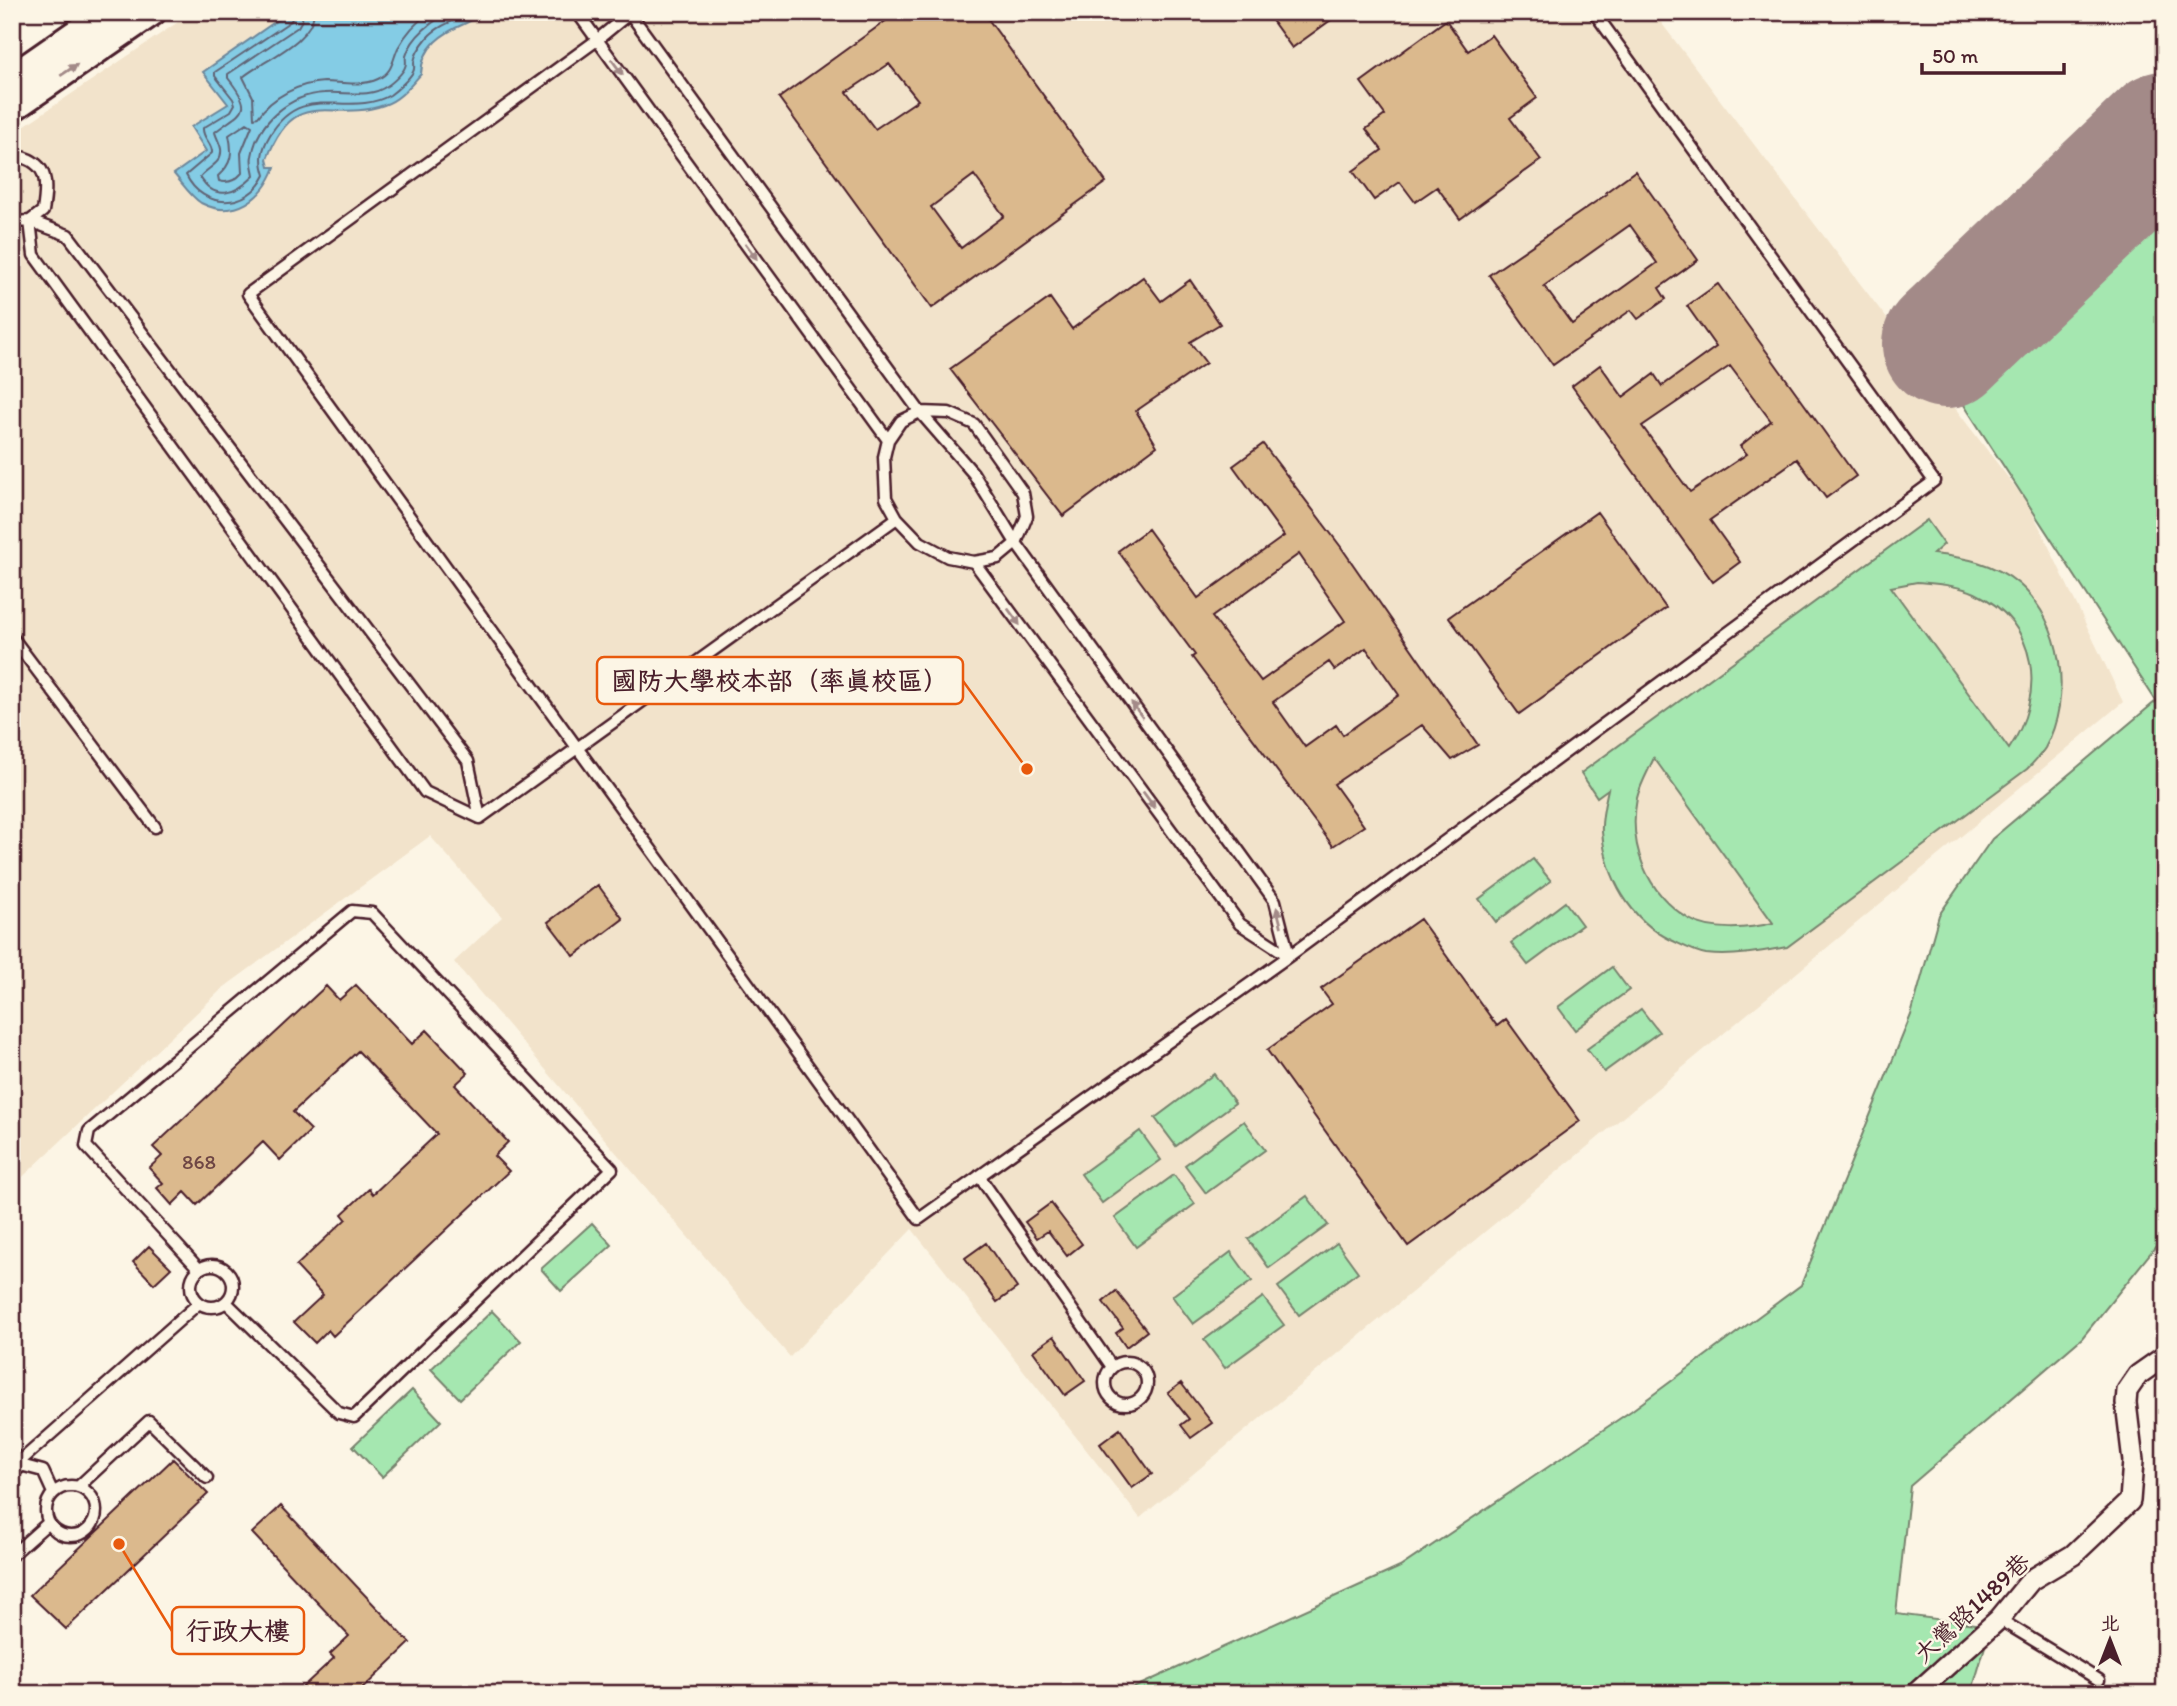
<svg xmlns="http://www.w3.org/2000/svg" width="2177" height="1706" font-family="Itim,'LXGW WenKai TC',sans-serif">
	<style>
		.built { fill: #f2e3cb }
		.green { fill: #a5e7b0; stroke: #78836e; stroke-width: 2; fill-rule: evenodd }
		.water { fill: #84cce5; stroke: #6d879b; stroke-width: 2 }
		.lines { fill: none; stroke-linecap: round; stroke-linejoin: round }
		.shore { stroke: #616475; stroke-width: 2 }
		.runway { stroke: #a38a88; stroke-width: 128 }
		.building { fill: #dbb98d; stroke: #4a1f2b; stroke-width: 2; fill-rule: evenodd }
		.lane-casing { stroke: #4a1f2b; stroke-width: 15 }
		.street-casing { stroke: #4a1f2b; stroke-width: 24 }
		.secondary-casing { stroke: #4a1f2b; stroke-width: 32 }
		.lane { stroke: #fcf5e5; stroke-width: 10 }
		.street { stroke: #fcf5e5; stroke-width: 19 }
		.secondary { stroke: #fcf5e5; stroke-width: 26 }
		.oneway { fill: #a38a88 }
		.labels { text-anchor: middle; stroke-width: 5; stroke-linejoin: round; paint-order: stroke }
		.number-label { font-size: 21px; fill: #6e4644 }
		.street-label { font-size: 24px; fill: #4a1f2b; stroke: #fcf5e5 }
		.leader { fill: none; stroke: #e8590c; stroke-width: 2.5 }
		.callout-dot { fill: #e8590c; stroke: #fcf5e5; stroke-width: 2.5 }
		.callout { fill: #fcf5e5; stroke: #e8590c; stroke-width: 2.5 }
		.callout-label { font-size: 26px; text-anchor: middle; font-weight: bold; fill: #4a1f2b }
	</style>
	<rect width="100%" height="100%" fill="#fcf5e5"/>
	<filter id="ink" filterUnits="userSpaceOnUse"><feTurbulence type="fractalNoise" baseFrequency=".0143" numOctaves="2"/><feDisplacementMap in="SourceGraphic" scale="14" xChannelSelector="R" yChannelSelector="G"/><feConvolveMatrix kernelMatrix="1 2 1 2 8 2 1 2 1" color-interpolation-filters="sRGB"/></filter>
	<g filter="url(#ink)">
		<!-- built -->
		<path class="built" d="M193 12H1653L2029 505 2123 702 1140 1518 912 1229 790 1357 454 962 502 917 430 836 223 988 12 1187V134Z"/>
		<!-- green -->
		<path class="green" d="M2165 200V1235L2082 1338 1910 1486 1896 1614 1991 1626 1971 1694H1120L1400 1567 1631 1411 1801 1285 1911 1015 1939 915 1992 839 2156 701 1953 388Z
			M1927 520 1944 544 1933 554C1963 557 1995 563 2019 584 2063 622 2073 698 2045 748 2040 756 2033 763 2027 769L1787 947C1760 952 1734 957 1706 954 1695 952 1682 945 1671 940 1630 920 1606 877 1602 832 1601 818 1605 803 1608 789L1597 797 1581 773ZM1917 582C1936 584 1958 585 1975 593 2039 623 2046 694 2009 749L1891 587ZM1654 758 1773 923C1749 929 1711 932 1689 919 1646 893 1628 845 1637 798 1640 785 1648 771 1654 758Z
			M1533 859 1551 881 1496 922 1479 899Z
			M1565 902 1582 925 1528 965 1511 943Z
			M1612 967 1629 990 1575 1030 1558 1007Z
			M1641 1009 1659 1032 1604 1072 1587 1049Z
			M1214 1074 1235 1103 1176 1146 1155 1118Z
			M1244 1121 1265 1150 1206 1193 1185 1165Z
			M1140 1131 1161 1160 1102 1203 1081 1174Z
			M1174 1175 1195 1204 1136 1247 1115 1218Z
			M1307 1196 1328 1225 1269 1268 1248 1239Z
			M592 1223 612 1245 561 1291 541 1269Z
			M1337 1243 1358 1272 1299 1315 1278 1287Z
			M1231 1252 1252 1281 1193 1324 1172 1296Z
			M1263 1297 1284 1325 1225 1368 1204 1340Z
			M492 1311 521 1341 460 1399 431 1369Z
			M412 1390 441 1421 382 1477 353 1446Z"/>
		<!-- water -->
		<path class="water" d="M289 12H536L532 22C516 23 494 14 482 16 477 17 471 21 466 23 443 33 422 46 421 74 410 86 400 100 384 105 331 124 296 83 267 159L269 167H275C263 199 235 220 201 203 191 197 182 183 174 174L206 151 191 127 228 104 203 72Z"/>
		<g class="lines">
			<!-- shore -->
			<path class="shore" d="M294 12 291 21 215 72V76L233 99 235 104 231 111 203 128C202 138 213 144 212 153L186 175C203 210 248 210 265 175 260 160 261 150 270 135 303 80 349 119 390 95 397 90 409 79 413 72 415 69 414 65 414 62 415 54 422 44 427 38 438 25 459 19 474 12
				M303 12 302 20 298 27 228 74V78C255 112 243 110 215 132 216 137 220 143 221 149 223 163 207 168 200 177 215 202 236 194 254 176 254 170 250 163 252 156 258 121 290 95 324 93 344 91 369 99 387 86 392 83 403 73 405 67 407 63 405 60 406 56 412 36 433 20 451 12
				M314 12C313 41 264 60 243 77L253 97 254 118 258 117C272 97 299 83 324 82 341 82 361 87 378 79 393 72 392 61 398 48 406 33 416 22 430 12
				M247 123 252 126 241 153 242 173C236 180 229 184 219 181L218 176C232 164 233 153 229 135Z"/>
			<!-- runway -->
			<path class="runway" d="M1946 344 2165 135"/>
		</g>
		<!-- building -->
		<path class="building" d="M898 12H983L1106 182 932 308 779 98ZM889 64 918 100 875 129 847 92ZM974 175 1004 216 961 248 931 207Z
			M1266 12H1342L1292 48Z
			M1446 20 1468 51 1491 35 1537 98 1510 118 1541 160 1460 219 1437 187 1415 202 1400 182 1374 200 1353 171 1382 150 1366 129 1385 115 1361 82Z
			M1635 171 1698 260 1659 288 1666 299 1638 319 1631 310 1553 365 1489 275 1607 194 1606 192ZM1630 225 1657 263 1572 324 1544 286Z
			M1143 277 1161 301 1190 280 1220 324 1190 342 1206 363 1136 411 1157 446 1063 516 950 369 1050 298 1072 329Z
			M1718 284 1856 476 1826 498 1797 459 1710 520 1740 562 1713 582 1572 386 1600 365 1623 397 1654 374 1662 386 1716 347 1687 306ZM1730 366 1771 421 1740 446 1747 454 1690 492 1642 426Z
			M1263 444 1341 547 1478 745 1452 760 1422 725 1334 784 1364 826 1333 846 1192 657 1195 655 1118 551 1148 529 1198 598 1284 536 1233 466ZM1299 554 1345 621 1261 681 1212 617ZM1366 648 1399 695 1343 735 1336 725 1305 747 1273 702 1329 662 1335 670Z
			M1597 512 1666 608 1519 714 1449 617Z
			M598 885 623 919 574 956 548 922Z
			M1420 919 1497 1026 1506 1019 1580 1121 1408 1246 1267 1050 1332 1004 1321 989Z
			M356 985 412 1044 427 1030 468 1073 455 1085 508 1142 494 1156 509 1171 333 1336 328 1330 315 1343 294 1322 323 1295 296 1266 346 1219 342 1214 369 1189 373 1194 437 1134 358 1051 293 1112 311 1130 280 1160 263 1142 197 1205 185 1192 172 1205 157 1188 163 1183 149 1168 162 1156 153 1147 326 986 339 1000Z
			M1051 1203 1082 1244 1067 1256 1048 1231 1037 1238 1025 1222Z
			M986 1243 1017 1288 997 1302 965 1258Z
			M149 1246 171 1268 154 1284 133 1262Z
			M1116 1291 1147 1331 1126 1347 1116 1333 1123 1328 1103 1302Z
			M1054 1336 1085 1381 1065 1395 1033 1351Z
			M1181 1383 1212 1423 1191 1438 1181 1425 1189 1419 1168 1393Z
			M1120 1429 1152 1474 1132 1488 1100 1444Z
			M173 1459 208 1494 66 1629 30 1595Z
			M281 1506 410 1643 357 1694H295L334 1658 330 1654 349 1636 252 1533Z"/>
		<g class="lines">
			<defs>
				<path id="lane" d="M577 12 888 440
					M629 12 920 412 973 473 1016 543 1275 901 1289 956 1240 924 974 562
					M631 12 597 40 248 294 919 1219 1289 956 1934 481 1594 12
					M12 155C48 160 48 180 43 211L30 221 12 222
					M30 221 68 235 468 761 480 818 425 792 34 255Z
					M920 412 949 413 974 424 1023 493 1027 516 1016 543 998 558 974 562 948 557 920 542 897 518 886 498 884 457 888 440 901 421Z
					M12 637 155 827
					M480 818 897 518
					M979 1176 1112 1367
					M191 1286a21 21 0 1 1 42 0a21 21 0 1 1-42 0Z
					M199 1269 86 1146 89 1131 352 911 372 913 612 1169 354 1417 339 1413 226 1302
					M1105 1383a21 21 0 1 1 42 0a21 21 0 1 1-42 0Z
					M17 1464 43 1471 53 1493
					M16 1465 199 1303
					M46 1511a25 25 0 1 1 50 0a25 25 0 1 1-50 0Z
					M78 1487 149 1421 207 1478
					M12 1555 48 1523
					M1999 1619 2099 1680"/>
				<path id="street" d="M12 1459 17 1464
					M1915 1694 1999 1619 2031 1580 2073 1555 2130 1501 2133 1461 2126 1403 2127 1391 2138 1375 2165 1356"/>
				<path id="secondary" d="M12 78 107 12
					M12 108 152 12"/>
			</defs>
			<!-- lane casing -->
			<use href="#lane" class="lane-casing"/>
			<!-- street casing -->
			<use href="#street" class="street-casing"/>
			<!-- secondary casing -->
			<use href="#secondary" class="secondary-casing"/>
			<!-- lane -->
			<use href="#lane" class="lane"/>
			<!-- street -->
			<use href="#street" class="street"/>
			<!-- secondary -->
			<use href="#secondary" class="secondary"/>
		</g>
		<!-- one-way arrows -->
		<defs><path id="oneway-solid" d="M-6-.8H1V-3.2L6.5 0L1 3.2V.8H-6Z" transform="scale(1.75)"/></defs>
		<g class="oneway">
			<use href="#oneway-solid" transform="translate(617 67) rotate(54)"/>
			<use href="#oneway-solid" transform="translate(69 70) rotate(-34)"/>
			<use href="#oneway-solid" transform="translate(751 251) rotate(54)"/>
			<use href="#oneway-solid" transform="translate(1014 617) rotate(54)"/>
			<use href="#oneway-solid" transform="translate(1137 710) rotate(-126)"/>
			<use href="#oneway-solid" transform="translate(1149 800) rotate(54)"/>
			<use href="#oneway-solid" transform="translate(1279 917) rotate(-104)"/>
		</g>
	</g>
	<g class="labels">
		<!-- number labels -->
		<g class="number-label">
			<text x="199" y="1169">868</text>
		</g>
		<!-- street labels -->
		<g class="street-label">
			<text transform="translate(1972 1608) rotate(-43)" y="8">大鶯路1489巷</text>
		</g>
	</g>
	<!-- callouts -->
	<path class="leader" d="M1027 769L963 681M119 1544L172 1631"/>
	<g class="callout-dot">
		<circle cx="1027" cy="769" r="7"/>
		<circle cx="119" cy="1544" r="7"/>
	</g>
	<g class="callout">
		<rect x="597" y="657" width="366" height="47" rx="7"/>
		<rect x="172" y="1607" width="132" height="47" rx="7"/>
	</g>
	<g class="callout-label">
		<text x="780" y="690">國防大學校本部（率真校區）</text>
		<text x="238" y="1640">行政大樓</text>
	</g>
	<!-- margin -->
	<rect width="2177" height="1706" fill="none" stroke="#fcf5e5" stroke-width="42"/>
	<rect x="21" y="21" width="2135" height="1664" fill="none" stroke="#4a1f2b" stroke-width="2.5" filter="url(#ink)"/>
	<!-- north arrow -->
	<g transform="translate(2110 1640)" stroke="#fcf5e5" stroke-width="5" paint-order="stroke">
	<path d="M0-5L12 26L0 18L-12 26Z" fill="#4a1f2b"/>
	<text y="-10" font-size="19" font-weight="bold" text-anchor="middle" fill="#4a1f2b">北</text>
	</g>
	<!-- scale -->
	<path d="M1922 63v10h142v-10" fill="none" stroke="#4a1f2b" stroke-width="3.5"/>
	<text x="1932" y="63" font-size="21" fill="#4a1f2b" stroke="#fcf5e5" stroke-width="5" paint-order="stroke">50 m</text>
</svg>
